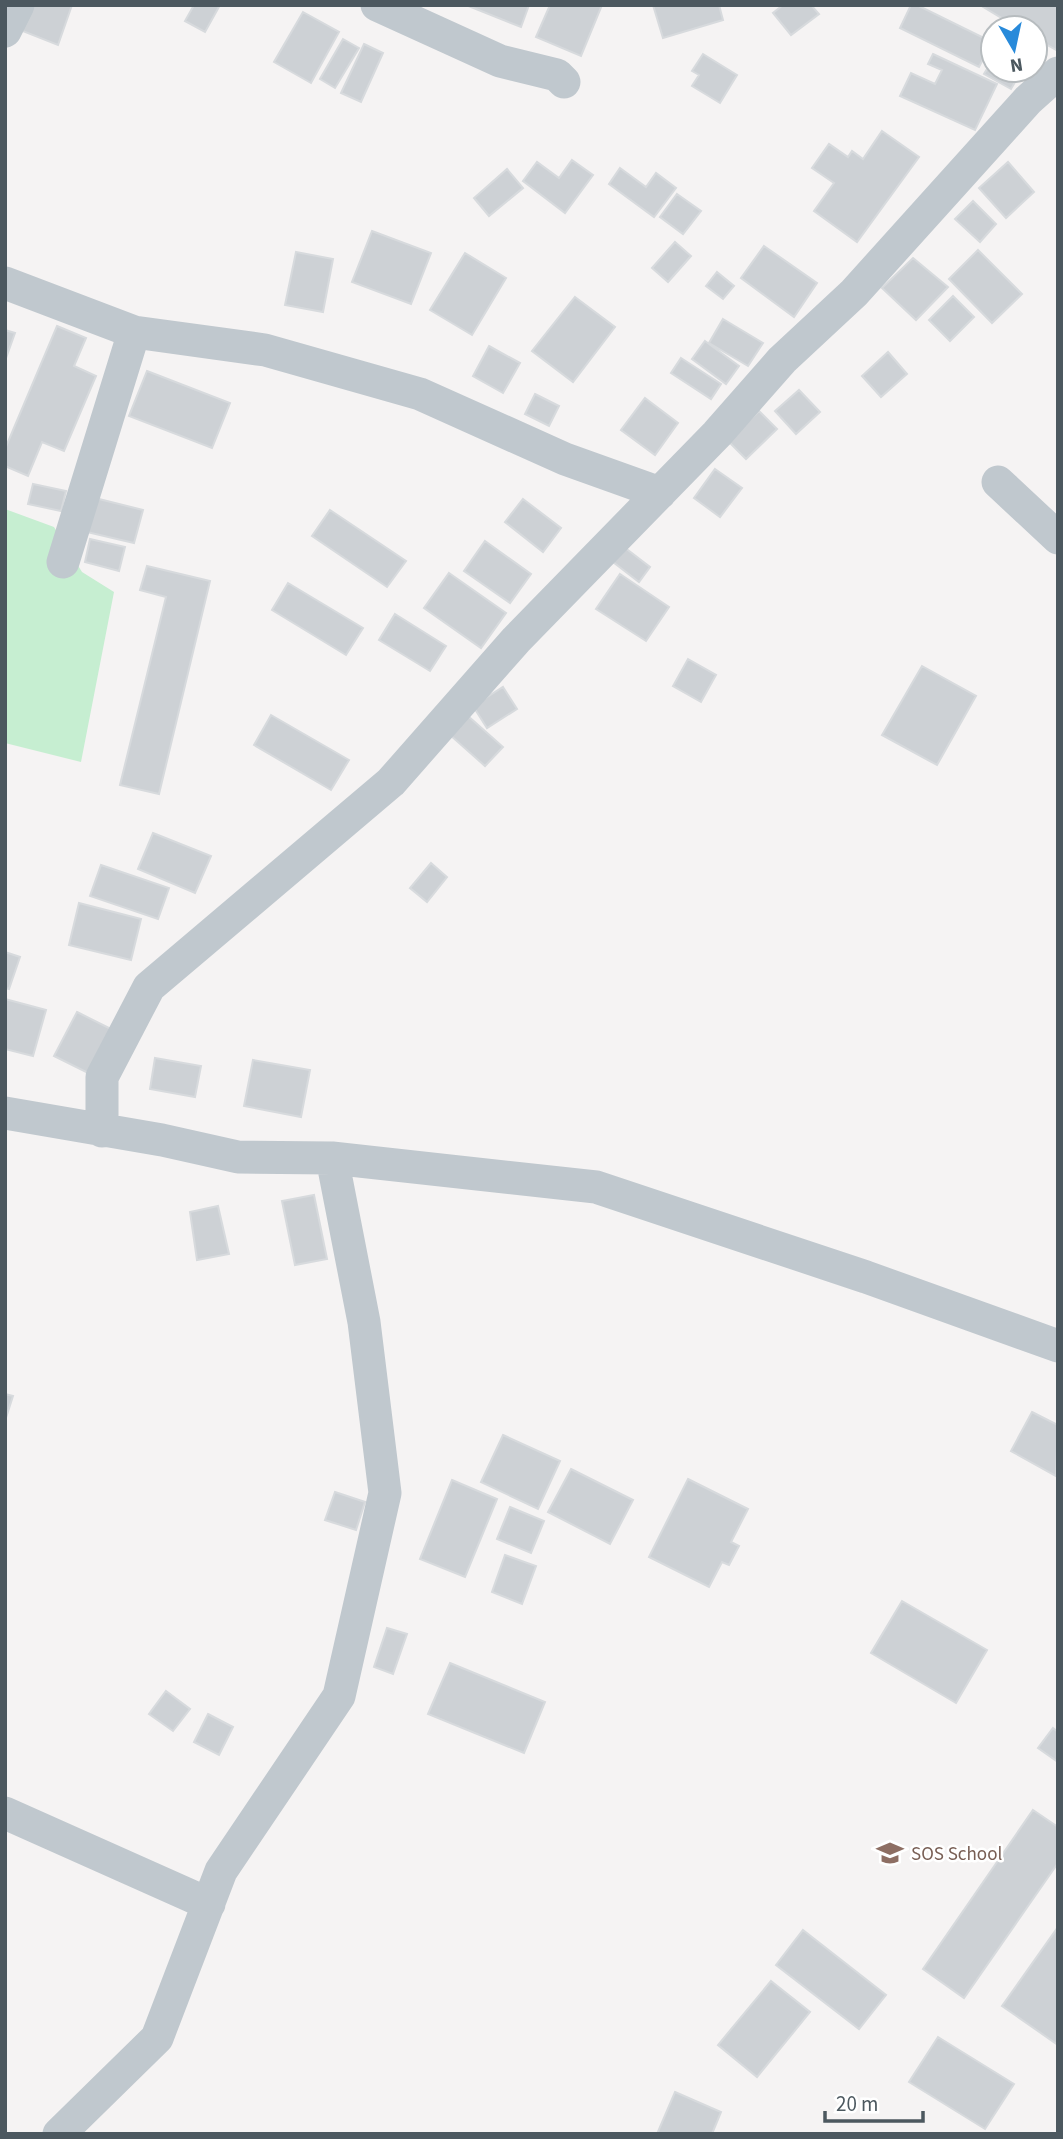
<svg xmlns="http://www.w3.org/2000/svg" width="1063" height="2139" font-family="'Source Sans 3',sans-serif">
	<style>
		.green { fill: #c6eed1 }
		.building { fill: #cdd1d5; stroke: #d7dadd; stroke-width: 2 }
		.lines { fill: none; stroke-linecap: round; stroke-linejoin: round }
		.minor { stroke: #c0c8ce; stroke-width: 33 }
		.labels { text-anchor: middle; stroke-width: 5; stroke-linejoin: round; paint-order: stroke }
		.education-label { font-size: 19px; fill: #785e54; stroke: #fff; text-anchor: start }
	</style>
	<rect width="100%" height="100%" fill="#f5f3f3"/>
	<!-- green -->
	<path class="green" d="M5 509 54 527 82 572 114 592 81 762 5 743Z"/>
	<!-- building -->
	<path class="building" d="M23 5H72L58 45 15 28Z
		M194 5H220L205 32 185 21Z
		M466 5H529L521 27Z
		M550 5H602L581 56 536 37Z
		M653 5H719L723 20 663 38Z
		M783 5H811L819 14 791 35 773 13Z
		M911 5H917L992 42 979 67 900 28Z
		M980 5H1058V51L1035 38V28H1018Z
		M303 12 339 32 311 83 274 62Z
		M343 39 359 48 335 88 320 79Z
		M364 44 383 53 361 102 341 93Z
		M703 54 737 75 720 103 692 86 699 75 692 71Z
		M933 54 997 84 975 130 900 96 911 73 935 84 942 70 928 64Z
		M993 59V70H1022L1011 89 984 74Z
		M882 131 919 157 857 242 814 211 834 183 812 168 829 144 848 157 852 151 863 159Z
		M572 160 593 175 565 213 523 181 537 162 559 178Z
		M1008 162 1034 192 1006 218 979 188Z
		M620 168 646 187 656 173 676 188 654 217 609 184Z
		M507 169 523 188 489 216 474 198Z
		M677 194 701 211 683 234 660 217Z
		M973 201 996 224 980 242 955 219Z
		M372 231 431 253 411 304 352 282Z
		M675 242 691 256 668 282 652 268Z
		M764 246 817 283 794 317 741 278Z
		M978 250 1022 294 992 323 949 279Z
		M296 252 333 259 323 312 285 305Z
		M465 253 506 278 472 335 430 310Z
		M913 258 948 287 916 320 882 288Z
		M717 272 734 286 723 299 706 286Z
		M953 296 974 317 950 341 929 320Z
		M575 297 615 327 573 382 532 351Z
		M723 319 763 343 748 366 709 343Z
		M57 326 86 338 74 366 96 376 64 451 42 442 28 476 5 466V449Z
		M5 330 15 333 5 361Z
		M705 341 739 366 726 384 692 359Z
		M489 346 520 363 503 393 473 376Z
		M888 352 907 374 881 397 862 376Z
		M681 358 721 384 711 399 671 373Z
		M147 371 230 403 212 448 129 416Z
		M799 390 820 412 796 434 775 411Z
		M535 394 559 406 549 426 525 414Z
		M645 398 678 423 655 455 621 430Z
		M759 411 777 429 746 459 728 441Z
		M715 469 742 488 720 517 694 498Z
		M33 484 66 491 61 511 28 504Z
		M95 498 143 510 134 543 87 532Z
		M523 499 561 528 543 552 505 522Z
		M330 510 406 561 387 587 312 536Z
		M90 539 125 547 119 571 85 562Z
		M485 541 531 574 510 603 464 571Z
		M624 547 650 567 639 582 613 562Z
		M147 566 210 581 159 794 120 785 166 597 140 590Z
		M449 573 506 613 481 648 424 608Z
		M620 574 669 607 646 641 596 609Z
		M288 583 363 628 346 655 272 610Z
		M395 614 446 646 430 671 379 640Z
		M688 659 716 675 701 702 673 686Z
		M922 666 976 696 937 765 882 735Z
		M503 687 517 709 487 728 473 706Z
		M271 715 349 760 331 790 254 745Z
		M468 716 503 747 485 766 450 735Z
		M153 833 211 856 195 893 138 869Z
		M431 863 447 877 427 902 410 888Z
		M101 865 169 888 158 919 90 896Z
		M79 903 141 919 131 960 69 945Z
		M5 952 20 957 9 989 5 988Z
		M5 999 46 1010 33 1056 5 1049Z
		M77 1012 111 1029 88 1073 54 1056Z
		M155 1058 201 1066 195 1097 150 1089Z
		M253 1060 310 1070 301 1117 244 1106Z
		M314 1195 327 1259 295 1265 282 1201Z
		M218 1206 229 1254 197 1260 190 1212Z
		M5 1394 13 1396 5 1421Z
		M1032 1412 1058 1425 1056 1476 1011 1451Z
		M503 1435 560 1461 538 1509 481 1482Z
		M571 1469 633 1500 610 1544 548 1512Z
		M688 1479 748 1509 731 1542 739 1546 729 1565 722 1562 709 1587 649 1557Z
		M452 1480 497 1499 465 1577 420 1559Z
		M335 1492 365 1502 356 1530 325 1520Z
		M510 1507 544 1521 531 1553 497 1539Z
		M505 1555 536 1566 522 1604 492 1592Z
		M902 1601 987 1650 956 1703 871 1653Z
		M387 1628 407 1634 393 1674 374 1667Z
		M450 1663 545 1702 524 1753 428 1714Z
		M166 1691 190 1709 173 1731 149 1714Z
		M208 1714 233 1727 219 1755 194 1742Z
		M1053 1728 1058 1732V1762L1038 1748Z
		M1033 1810 1058 1827V1863L964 1998 923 1969Z
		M1058 1927V2045L1002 2006Z
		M803 1930 886 1995 859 2029 776 1965Z
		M771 1981 810 2012 757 2077 718 2045Z
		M938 2037 1014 2084 985 2129 909 2082Z
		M675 2092 721 2112 712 2134H657Z"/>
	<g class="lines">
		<!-- minor -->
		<path class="minor" d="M377 5 500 61 557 75 564 82
			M5 31 18 5
			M5 283 134 332 265 350 420 394 565 459 660 493
			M998 482 1058 538
			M63 562 134 332
			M5 1113 162 1140 238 1157 332 1158 596 1187 866 1277 1058 1346
			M102 1131V1077L149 987 391 782 516 640 717 434 782 360 854 293 1028 100 1058 73
			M5 1813 209 1904
			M59 2134 157 2038 221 1871 339 1696 385 1493 364 1322 332 1158"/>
	</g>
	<!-- icons -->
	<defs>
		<symbol id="school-bare" viewBox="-9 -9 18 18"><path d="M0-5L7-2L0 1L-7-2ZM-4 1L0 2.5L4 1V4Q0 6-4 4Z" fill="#8d6e63" stroke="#fff" stroke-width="2.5" paint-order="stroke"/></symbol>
	</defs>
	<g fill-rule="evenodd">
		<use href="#school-bare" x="871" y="1834" width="38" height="38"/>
	</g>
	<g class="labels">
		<!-- education labels -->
		<g class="education-label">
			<text x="911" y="1860">SOS School</text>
		</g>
	</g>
	<!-- border -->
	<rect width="1063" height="2139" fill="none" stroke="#4c585f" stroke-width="14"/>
	<!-- north arrow -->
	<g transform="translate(1014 49) rotate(171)"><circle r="33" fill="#ffffff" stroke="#b7bcbf" stroke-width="2"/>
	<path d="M0-5L12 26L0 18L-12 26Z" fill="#288ada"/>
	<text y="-10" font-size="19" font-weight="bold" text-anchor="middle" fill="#4c585f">N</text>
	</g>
	<!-- scale -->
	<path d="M825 2111v10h98v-10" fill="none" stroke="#4c585f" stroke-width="3.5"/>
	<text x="836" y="2111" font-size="21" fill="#4c585f" stroke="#ffffff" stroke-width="5" paint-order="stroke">20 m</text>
</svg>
